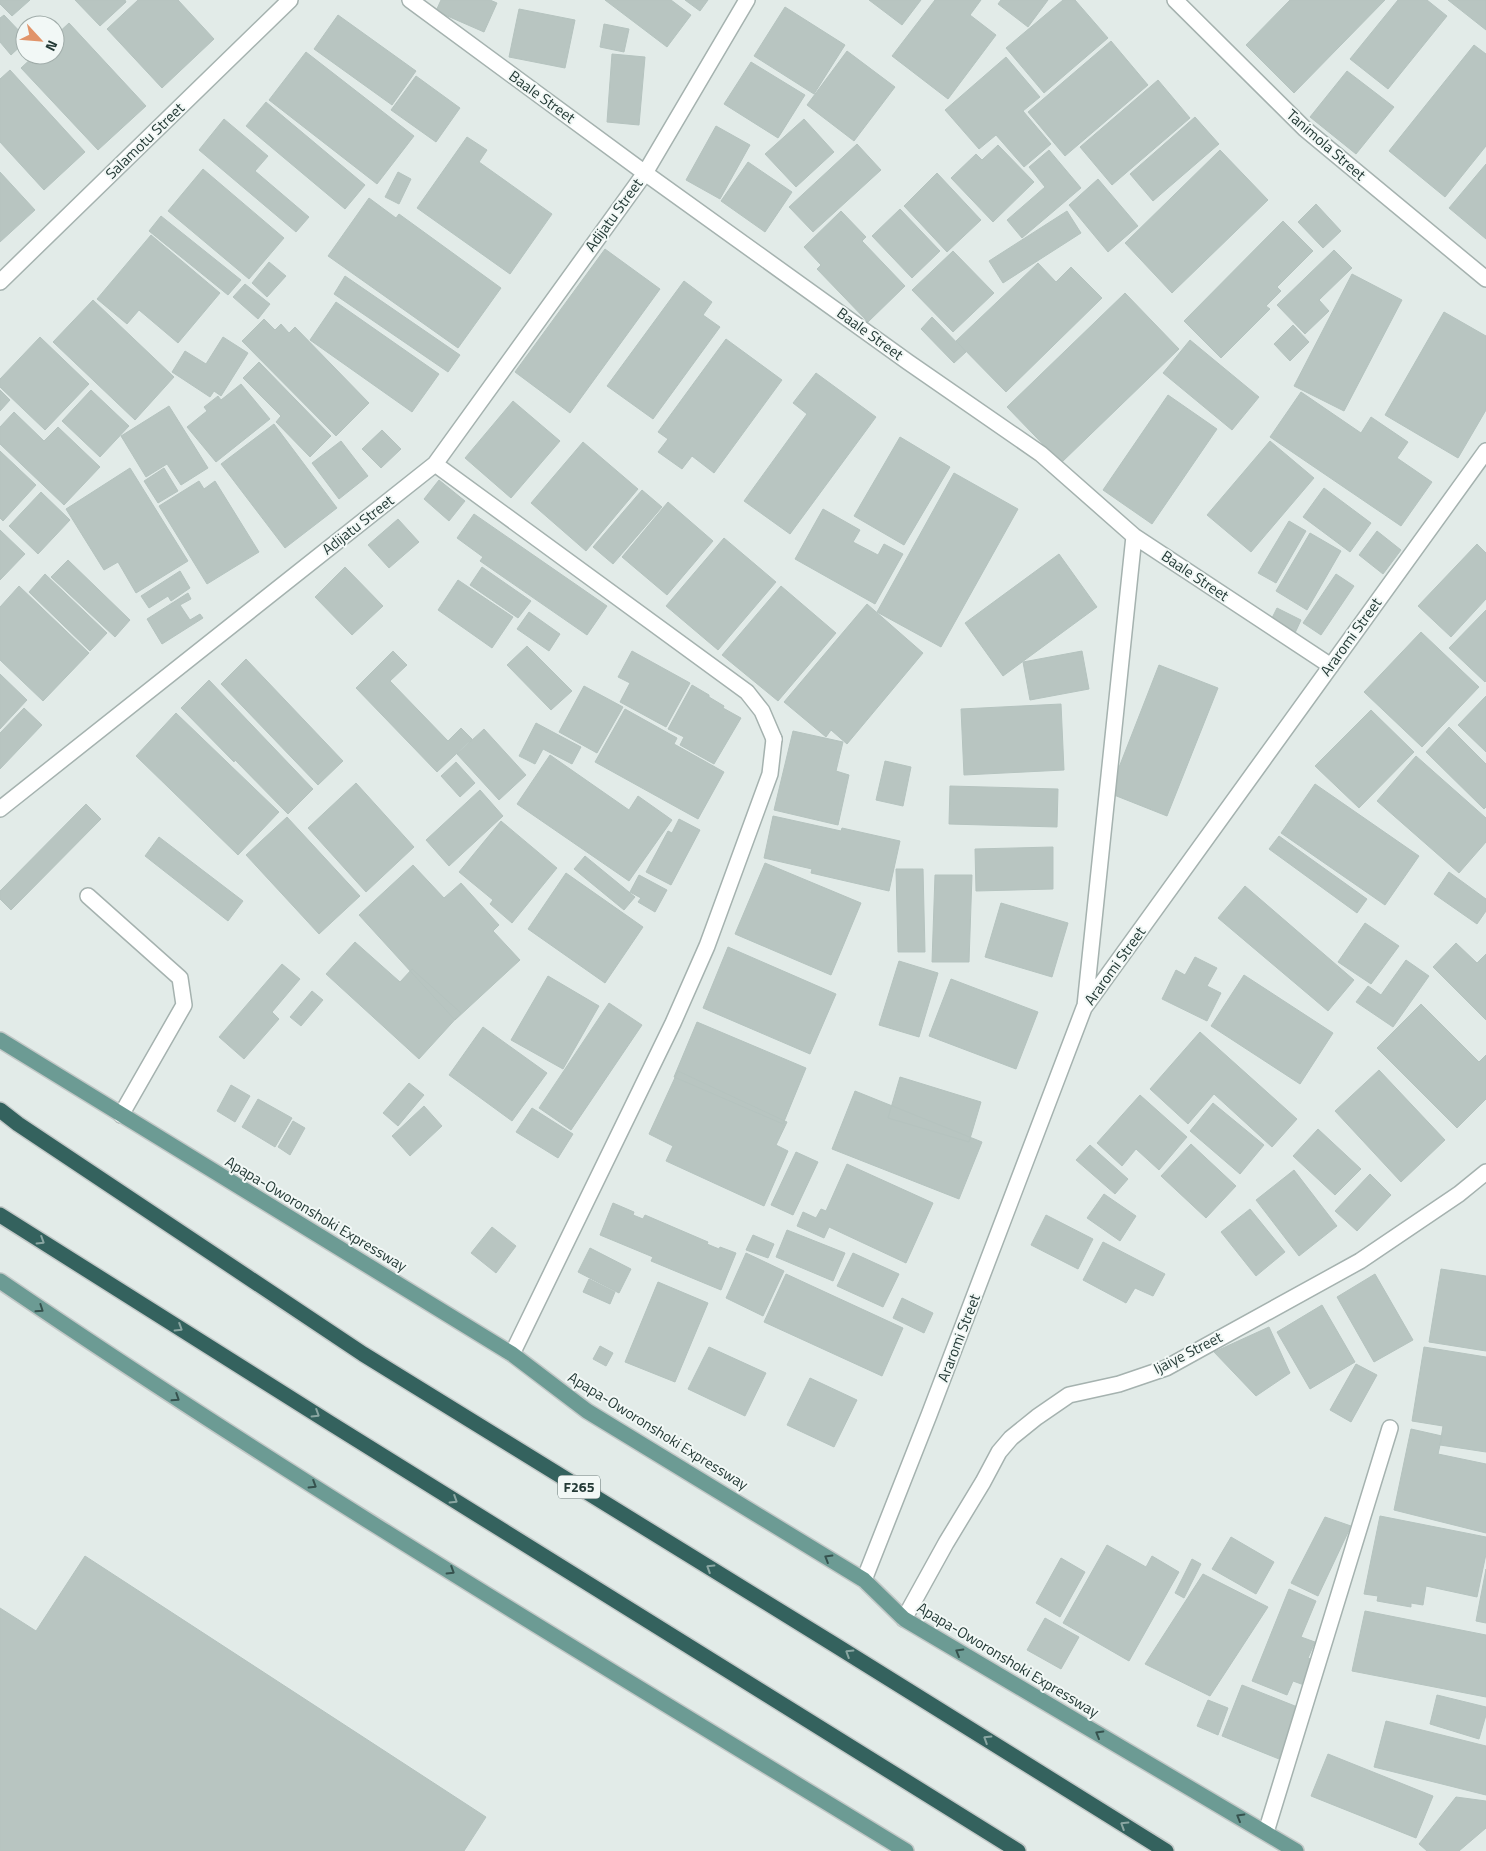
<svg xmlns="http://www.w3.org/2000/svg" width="1486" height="1851" font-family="'Titillium Web',sans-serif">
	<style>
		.building { fill: #b8c5c1; stroke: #b5c3bf }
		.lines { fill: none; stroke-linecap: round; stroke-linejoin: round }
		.lane-casing { stroke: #a5b2af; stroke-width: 18 }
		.street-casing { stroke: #a5b2af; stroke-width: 18 }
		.primary-casing { stroke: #c2c8c7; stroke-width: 18 }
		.highway-casing { stroke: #c2c8c7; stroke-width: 18 }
		.lane { stroke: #fff; stroke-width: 15 }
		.street { stroke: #fff; stroke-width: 15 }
		.primary { stroke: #6c9b94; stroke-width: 15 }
		.highway { stroke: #34625e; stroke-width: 15 }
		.oneway { stroke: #8aa6a2 }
		.oneway2 { stroke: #36524e }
		.labels { text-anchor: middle; stroke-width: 4; stroke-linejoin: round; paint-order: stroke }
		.shield { fill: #f2f8f6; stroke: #627370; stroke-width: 1 }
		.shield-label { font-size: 14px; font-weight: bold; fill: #243a36 }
		.street-label { font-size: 15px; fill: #243a36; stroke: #f2f8f6 }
	</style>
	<rect width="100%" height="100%" fill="#e2ebe8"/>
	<!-- building -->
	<path class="building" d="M0 0H30L12 16 0 4Z
		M75 0H125L126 2 100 26Z
		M138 0H178L214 39 162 88 107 29Z
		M441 0H490L497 3 484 32 436 11Z
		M605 0H671L691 15 667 47Z
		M685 0H708L700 11Z
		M869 0H921L902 25Z
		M935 0H981L970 15 996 35 948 99 892 56Z
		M1001 0H1048L1028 27 998 4Z
		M1063 0H1075L1108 38 1044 93 1006 48Z
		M1290 0H1385L1294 93 1246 45Z
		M1398 0H1427L1447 16 1388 89 1350 59Z
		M1448 0H1486V30Z
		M785 7 845 45 814 94 754 56Z
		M519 9 575 20 565 68 509 57Z
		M4 15 25 37V42L11 55 0 42V18Z
		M338 15 416 71 392 105 314 49Z
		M69 23 146 106 98 150 21 68 35 55H55V36Z
		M604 24 629 29 624 52 600 47Z
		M1111 41 1148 85 1065 156 1028 112Z
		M1474 45 1486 54V146L1445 197 1389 151Z
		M847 51 895 87 854 141 807 105Z
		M306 52 414 136 377 184 269 100Z
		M612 54 645 57 639 125 607 122Z
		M1006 57 1040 97 1023 111 1051 144 1024 167 996 135 979 149 945 110Z
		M751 62 805 95 778 138 724 104Z
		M10 70 85 152 44 190 0 142V79Z
		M1347 71 1394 107 1356 154 1310 117Z
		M416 76 460 108 436 142 391 110Z
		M1158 80 1190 118 1112 185 1080 147Z
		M266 102 365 185 345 209 246 126Z
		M1195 117 1219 144 1153 201 1130 174Z
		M224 119 268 156 255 171 309 217 296 232 199 150Z
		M804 119 834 152 796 187 765 154Z
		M716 126 750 145 720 199 686 180Z
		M467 137 487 150 479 162 552 214 510 274 417 208Z
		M857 144 881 170 813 232 789 207Z
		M998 145 1034 182 993 222 951 178 976 154 982 160Z
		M1049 150 1081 188 1022 238 1007 220 1045 187 1029 167Z
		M1220 150 1268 200 1172 293 1125 243Z
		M748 162 792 192 765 232 721 201Z
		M1486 164V239L1449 208Z
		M203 169 284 238 249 279 168 211Z
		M0 172 35 210 0 242Z
		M398 172 411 179 399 204 385 197Z
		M937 173 981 220 947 252 904 206Z
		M1098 179 1138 226 1108 252 1069 205Z
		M369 198 396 218 399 214 501 288 458 348 328 256Z
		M1316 204 1341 231 1323 248 1298 222Z
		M900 209 940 251 912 278 872 236Z
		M841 211 866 237 862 241 905 286 868 322 817 269 821 265 804 247Z
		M1067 211 1081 233 1003 283 989 261Z
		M161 216 241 280 228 295 149 231Z
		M1283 221 1313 251 1277 287 1281 291 1266 306 1270 309 1221 358 1184 321Z
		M151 235 220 293 178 343 139 310 127 324 97 299Z
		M605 249 660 289 570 413 515 372Z
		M1334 250 1352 268 1319 300 1329 311 1305 334 1277 305Z
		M953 251 994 293 953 332 912 290Z
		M269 262 286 276 267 297 252 283Z
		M1038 263 1056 282 1071 267 1102 298 1006 392 956 341Z
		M1352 274 1402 300 1344 411 1294 386Z
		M345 276 460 355 448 372 334 294Z
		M684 281 712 302 703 315 720 327 653 419 607 386Z
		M245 284 270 304 258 319 233 297Z
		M1125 293 1179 349 1061 463 1007 407Z
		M93 300 174 377 135 420 53 342Z
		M336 302 439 374 412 412 310 340Z
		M1444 312 1486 336V410L1458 458 1385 415Z
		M932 317 966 352 954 363 921 329Z
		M264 319 275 330 281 324 289 333 295 327 369 403 336 436 242 341Z
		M1293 325 1309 342 1290 361 1274 344Z
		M40 337 89 384 45 430 0 387V379Z
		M223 337 248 353 221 396 214 391 210 397 172 372 185 351 206 364Z
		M726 339 782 380 714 473 692 456 682 469 658 452 668 439 658 432Z
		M1190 340 1259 397 1232 430 1163 373Z
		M259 362 331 436 310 457 276 422 281 416 243 378Z
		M816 373 876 417 790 534 744 501 807 414 793 403Z
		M241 384 270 419 216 462 187 427 207 411 204 407 218 396 221 400Z
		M0 390 10 400 0 411Z
		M91 390 129 426 100 457 62 421Z
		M1301 392 1361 433 1371 417 1408 442 1397 458 1432 482 1401 526 1270 437Z
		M1168 395 1217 429 1152 524 1103 490Z
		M513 401 560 441 511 498 465 458Z
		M169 406 208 468 181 485 167 464 146 477 121 436Z
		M14 412 44 441 58 427 100 467 64 505 0 444V427Z
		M274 424 337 508 285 548 221 464Z
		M382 430 401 449 381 468 362 449Z
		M900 437 950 467 904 545 854 516Z
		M341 441 368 476 339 499 312 463Z
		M1270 441 1314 478 1251 552 1207 515Z
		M583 442 638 489 586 551 531 503Z
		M0 451 36 485 3 521 0 518Z
		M130 468 188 561 136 593 118 562 104 570 66 509Z
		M164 468 178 491 158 503 144 481Z
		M954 473 1018 509 941 647 877 612Z
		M439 480 465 501 449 521 424 499Z
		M199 481 204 489 215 481 259 552 207 584 159 506Z
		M1324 488 1371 523 1350 552 1303 517Z
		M642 490 662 507 613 564 593 547Z
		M41 492 70 520 38 554 9 526Z
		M668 502 713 541 667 595 622 557Z
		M823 509 860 530 853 542 878 555 884 544 903 554 875 604 795 559Z
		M474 514 607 606 587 635 480 561 483 557 457 538Z
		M398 519 419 542 389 568 368 545Z
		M1289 521 1306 531 1276 583 1258 573Z
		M0 530 25 554 0 580Z
		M1377 531 1401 550 1383 574 1359 555Z
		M1310 533 1341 551 1307 610 1276 591Z
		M724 538 776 582 718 650 666 606Z
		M1477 544 1486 553V599L1451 637 1418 606Z
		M1059 554 1097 607 1003 676 965 623Z
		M68 560 130 620 115 637 51 577Z
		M345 567 383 606 352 635 315 597Z
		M482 567 531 601 518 618 470 585Z
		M180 571 190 588 171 601 168 596 149 608 141 596Z
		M45 574 107 633 90 651 29 592Z
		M1336 574 1354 586 1321 635 1303 623Z
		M458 580 513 617 492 648 438 610Z
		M19 586 89 653 43 701 0 660V607Z
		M781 586 836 633 778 701 722 655Z
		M188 593 191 599 180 605 190 620 200 614 203 618 162 644 147 619Z
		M867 604 923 653 847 744 831 730 826 737 784 702Z
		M1277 608 1301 620 1295 633 1271 620Z
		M1486 610V681L1485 682 1449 648Z
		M529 612 560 634 549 651 517 629Z
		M1421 632 1479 687 1422 747 1364 692Z
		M527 646 572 691 551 710 507 665Z
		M393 651 407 665 390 681 448 741 461 728 472 739 437 772 356 688Z
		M632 651 690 683 666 727 620 702 630 683 618 677Z
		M1082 651 1089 689 1030 700 1023 662Z
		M246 659 343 761 318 785 221 684Z
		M1159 665 1218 688 1167 816 1109 793Z
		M0 674 27 700 0 729Z
		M209 680 313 789 288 814 235 760 234 762 181 708Z
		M692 685 709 695V697L724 706 723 708 741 718 714 764 680 745 684 737 668 729Z
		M584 686 623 707 597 753 559 732Z
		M1486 696V752L1458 725Z
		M1061 704 1064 770 964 775 961 709Z
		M24 708 42 725 0 769V733Z
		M625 709 677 738 674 744 724 772 698 819 595 762Z
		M1371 710 1414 752 1359 808 1315 766Z
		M176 713 279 812 238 855 136 756Z
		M536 723 581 747 572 764 543 749 535 764 519 756Z
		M1449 727 1486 764V807L1484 809 1426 752Z
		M484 729 526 775 499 800 457 754Z
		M793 731 843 742 836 771 849 775 838 825 774 810Z
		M550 755 629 810 638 796 672 820 629 881 517 804Z
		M1416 756 1486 818V842L1459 873 1377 801Z
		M885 761 911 767 903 806 876 800Z
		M456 762 475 783 460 797 441 776Z
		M356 783 414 847 366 892 308 828Z
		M1315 784 1419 856 1385 905 1281 833Z
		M950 786 1058 789 1057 827 949 824Z
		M480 790 503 816 449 866 426 840Z
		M86 804 101 819 11 910 0 899V891Z
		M773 816 841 831 842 828 900 841 889 891 811 873 812 869 764 858Z
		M287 817 360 896 319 934 246 855Z
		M679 819 700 830 671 885 646 872 668 831 672 833Z
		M501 821 557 868 512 923 490 904 493 900 459 872Z
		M1279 836 1367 899 1357 913 1269 849Z
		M159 837 243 901 228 921 145 856Z
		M1053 847V889L976 891 975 849Z
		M585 856 635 897 624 910 574 869Z
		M765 863 861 903 831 975 735 934Z
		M413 865 444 898 461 883 499 925 493 931 520 960 455 1020 359 915Z
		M896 869H923L925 952H898Z
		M1449 872 1486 899V911L1477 924 1434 894Z
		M566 873 643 927 605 983 528 929Z
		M639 875 667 890 655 912 638 902 641 898 630 892Z
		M935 875H972L969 962H932Z
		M1245 886 1354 980 1328 1011 1218 918Z
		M1001 903 1068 923 1052 977 985 957Z
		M1365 923 1399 946 1371 984 1338 962Z
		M355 942 400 982 412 969 461 1013 419 1059 326 974Z
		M1456 943 1477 963 1486 954V1020L1433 967Z
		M728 947 836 994 810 1054 703 1008Z
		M1195 957 1217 968 1207 986 1221 993 1207 1021 1162 999 1176 970 1185 975Z
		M1406 960 1429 976 1393 1027 1356 1002 1368 986 1381 995Z
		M899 961 938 973 919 1037 879 1025Z
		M282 964 300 979 272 1012 279 1019 244 1059 219 1037Z
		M1244 975 1333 1033 1300 1084 1211 1026Z
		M548 976 599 1006 563 1069 511 1040Z
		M951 979 1038 1012 1016 1069 929 1036Z
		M312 991 323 1000 301 1026 290 1017Z
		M609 1003 642 1025 571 1130 539 1108Z
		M1421 1004 1479 1062 1486 1055V1099L1457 1128 1377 1048Z
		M697 1022 806 1068 783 1124 674 1077Z
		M483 1027 547 1073 512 1121 449 1075Z
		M1200 1032 1297 1119 1272 1147 1214 1094 1188 1124 1150 1089Z
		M1379 1070 1445 1140 1401 1182 1335 1111Z
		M678 1071 787 1122 776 1145 788 1151 764 1206 666 1161 673 1146 649 1134Z
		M900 1077 981 1102 969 1142 888 1118Z
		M409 1083 424 1095 398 1126 383 1113Z
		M231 1085 250 1096 235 1122 217 1111Z
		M855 1091 982 1142 959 1199 832 1149Z
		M1140 1095 1187 1137 1159 1170 1136 1149 1122 1166 1097 1143Z
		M258 1099 292 1118 275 1147 242 1127Z
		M1213 1103 1264 1145 1240 1174 1190 1131Z
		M424 1106 442 1126 410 1156 392 1136Z
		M532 1108 573 1134 558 1158 516 1132Z
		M293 1121 305 1128 290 1155 278 1147Z
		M1318 1129 1361 1169 1335 1195 1293 1156Z
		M1191 1144 1236 1186 1206 1218 1161 1176Z
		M1090 1145 1128 1179 1115 1194 1076 1160Z
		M796 1152 818 1162 793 1215 771 1205Z
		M847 1164 933 1203 906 1263 829 1227 824 1238 797 1226 803 1212 816 1218 821 1209 826 1211Z
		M1294 1170 1337 1226 1299 1256 1256 1200Z
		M1370 1174 1391 1195 1357 1231 1335 1211Z
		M1104 1194 1136 1216 1120 1241 1087 1218Z
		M613 1203 634 1212 633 1215 643 1219 645 1215 708 1242 707 1244 719 1249 720 1247 736 1253 721 1290 651 1261 653 1257 600 1235Z
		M1250 1209 1285 1252 1256 1276 1221 1232Z
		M1046 1215 1093 1239 1078 1269 1031 1245Z
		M492 1227 516 1246 496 1273 471 1253Z
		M787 1230 845 1253 833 1281 776 1257Z
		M753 1235 774 1244 768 1258 746 1250Z
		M1103 1242 1165 1274 1153 1296 1135 1288 1126 1303 1083 1280Z
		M590 1248 631 1269 619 1293 578 1272Z
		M746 1253 784 1271 763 1316 726 1298Z
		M853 1253 899 1274 883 1307 837 1286Z
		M1441 1269 1486 1276V1351L1429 1342Z
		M786 1274 903 1328 882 1376 764 1322Z
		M1375 1274 1413 1340 1374 1362 1337 1297Z
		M589 1279 615 1292 610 1304 583 1292Z
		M658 1282 708 1303 675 1382 625 1362Z
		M902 1298 933 1313 924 1333 893 1318Z
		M1322 1305 1355 1362 1310 1389 1277 1332Z
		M1269 1327 1290 1373 1256 1396 1214 1352Z
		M600 1346 613 1353 606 1366 593 1359Z
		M709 1347 766 1373 745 1416 688 1389Z
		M1424 1347 1486 1357V1452L1440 1445 1443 1426 1412 1421Z
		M1356 1364 1377 1375 1351 1422 1330 1410Z
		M810 1378 857 1400 834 1447 787 1425Z
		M1411 1429 1442 1436 1438 1454 1486 1464V1533L1394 1510Z
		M1380 1516 1486 1537V1554L1477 1597 1426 1586 1423 1605 1411 1603V1607L1377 1601 1378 1596 1364 1594Z
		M1325 1517 1351 1526 1318 1596 1291 1583Z
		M1231 1537 1274 1562 1256 1594 1212 1569Z
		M1107 1545 1146 1567 1152 1556 1179 1572 1129 1661 1063 1623Z
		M85 1556 486 1817 464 1851H0V1608L36 1631Z
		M1061 1558 1085 1572 1060 1617 1036 1603Z
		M1192 1559 1201 1564 1184 1598 1175 1593Z
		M1486 1569V1623L1476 1621Z
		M1203 1574 1268 1607 1210 1696 1145 1664Z
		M1289 1589 1316 1601 1301 1637 1315 1642 1308 1658 1314 1660 1304 1685 1293 1681 1287 1695 1252 1681Z
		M1365 1611 1486 1635V1697L1352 1671Z
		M1045 1618 1079 1637 1061 1669 1027 1650Z
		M1242 1685 1300 1708 1279 1759 1222 1736Z
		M1437 1695 1486 1707V1715L1479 1739 1430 1724Z
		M1208 1700 1228 1708 1218 1735 1197 1726Z
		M1386 1721 1486 1746V1795L1374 1767Z
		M1328 1754 1433 1796 1416 1838 1311 1796Z
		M1456 1797 1486 1801V1828L1459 1851H1427L1419 1844Z"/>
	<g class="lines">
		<defs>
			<path id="lane" d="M88 896 180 978 184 1005 121 1115
				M512 1354 673 1023 707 946 770 774 774 739"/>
			<path id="street" d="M410 0 645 173 908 362 1041 454 1134 536 1331 666
				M1175 0 1305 129 1486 279
				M0 282 290 0
				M435 464 747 692 762 711 774 739
				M0 809 435 464 645 173 747 0
				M1085 1006 1134 536
				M864 1580 929 1415 1084 1008 1486 451
				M904 1619 946 1543 983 1482 999 1452 1011 1438 1037 1417 1069 1395 1119 1384 1166 1368 1360 1261 1459 1194 1486 1172
				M1266 1832 1390 1428"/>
			<path id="primary" d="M0 1040 512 1354 587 1411 864 1580 904 1619 1296 1851
				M0 1281C295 1482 602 1665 906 1851"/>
			<path id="highway" d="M0 1110 18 1124 363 1354 835 1645 1166 1851
				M0 1215 330 1423 1018 1851"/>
		</defs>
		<!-- lane casing -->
		<use href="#lane" class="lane-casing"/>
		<!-- street casing -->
		<use href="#street" class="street-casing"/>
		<!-- primary casing -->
		<use href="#primary" class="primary-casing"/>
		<!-- highway casing -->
		<use href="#highway" class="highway-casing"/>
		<!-- lane -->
		<use href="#lane" class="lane"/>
		<!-- street -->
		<use href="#street" class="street"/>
		<!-- primary -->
		<use href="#primary" class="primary"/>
		<!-- highway -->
		<use href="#highway" class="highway"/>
	</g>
	<!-- one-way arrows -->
	<defs><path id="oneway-chevron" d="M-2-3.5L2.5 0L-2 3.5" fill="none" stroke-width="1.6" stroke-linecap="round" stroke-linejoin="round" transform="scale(1.25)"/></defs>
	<g class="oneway">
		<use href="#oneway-chevron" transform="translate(41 1241) rotate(32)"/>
		<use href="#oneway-chevron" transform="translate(179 1328) rotate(32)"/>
		<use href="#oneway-chevron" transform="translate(316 1414) rotate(32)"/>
		<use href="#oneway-chevron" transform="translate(454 1500) rotate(32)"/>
		<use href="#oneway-chevron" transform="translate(710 1568) rotate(-148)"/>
		<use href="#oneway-chevron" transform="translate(849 1653) rotate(-148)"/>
		<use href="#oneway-chevron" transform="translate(987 1739) rotate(-148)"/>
		<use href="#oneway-chevron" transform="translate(1124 1825) rotate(-148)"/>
	</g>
	<g class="oneway2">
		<use href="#oneway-chevron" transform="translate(40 1309) rotate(34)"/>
		<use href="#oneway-chevron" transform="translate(176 1398) rotate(33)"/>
		<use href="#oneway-chevron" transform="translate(313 1485) rotate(32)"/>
		<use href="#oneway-chevron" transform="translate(828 1558) rotate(-149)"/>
		<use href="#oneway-chevron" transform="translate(451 1571) rotate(32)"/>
		<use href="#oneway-chevron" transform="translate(959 1652) rotate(-150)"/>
		<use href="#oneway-chevron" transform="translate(1099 1734) rotate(-150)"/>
		<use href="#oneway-chevron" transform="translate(1240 1817) rotate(-150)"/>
	</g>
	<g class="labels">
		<!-- shield labels -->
		<rect class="shield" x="558" y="1475.5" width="42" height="23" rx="4"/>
		<g class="shield-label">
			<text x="579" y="1492">F265</text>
		</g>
		<!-- street labels -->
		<g class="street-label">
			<text transform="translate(542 97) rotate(36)" y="5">Baale Street</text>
			<text transform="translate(145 141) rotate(-44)" y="5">Salamotu Street</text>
			<text transform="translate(1326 145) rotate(41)" y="5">Tanimola Street</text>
			<text transform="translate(614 215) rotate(-54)" y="5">Adijatu Street</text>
			<text transform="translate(870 334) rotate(36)" y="5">Baale Street</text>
			<text transform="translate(358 525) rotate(-38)" y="5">Adijatu Street</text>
			<text transform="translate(1195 576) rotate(34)" y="5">Baale Street</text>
			<text transform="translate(1351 637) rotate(-54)" y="5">Araromi Street</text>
			<text transform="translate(1115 966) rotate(-54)" y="5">Araromi Street</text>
			<text transform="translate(316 1214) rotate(31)" y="5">Apapa-Oworonshoki Expressway</text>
			<text transform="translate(959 1338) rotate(-69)" y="5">Araromi Street</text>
			<text transform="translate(1188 1353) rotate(-27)" y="5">Ijaiye Street</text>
			<text transform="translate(658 1431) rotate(32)" y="5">Apapa-Oworonshoki Expressway</text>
			<text transform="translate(1008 1660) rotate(31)" y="5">Apapa-Oworonshoki Expressway</text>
		</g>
	</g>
	<!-- north arrow -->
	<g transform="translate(40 40) rotate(116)"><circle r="24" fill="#f2f8f6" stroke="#a0aca9"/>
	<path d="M0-4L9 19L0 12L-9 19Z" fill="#e1946a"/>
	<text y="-8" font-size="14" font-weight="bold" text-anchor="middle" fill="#243a36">N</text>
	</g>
</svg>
